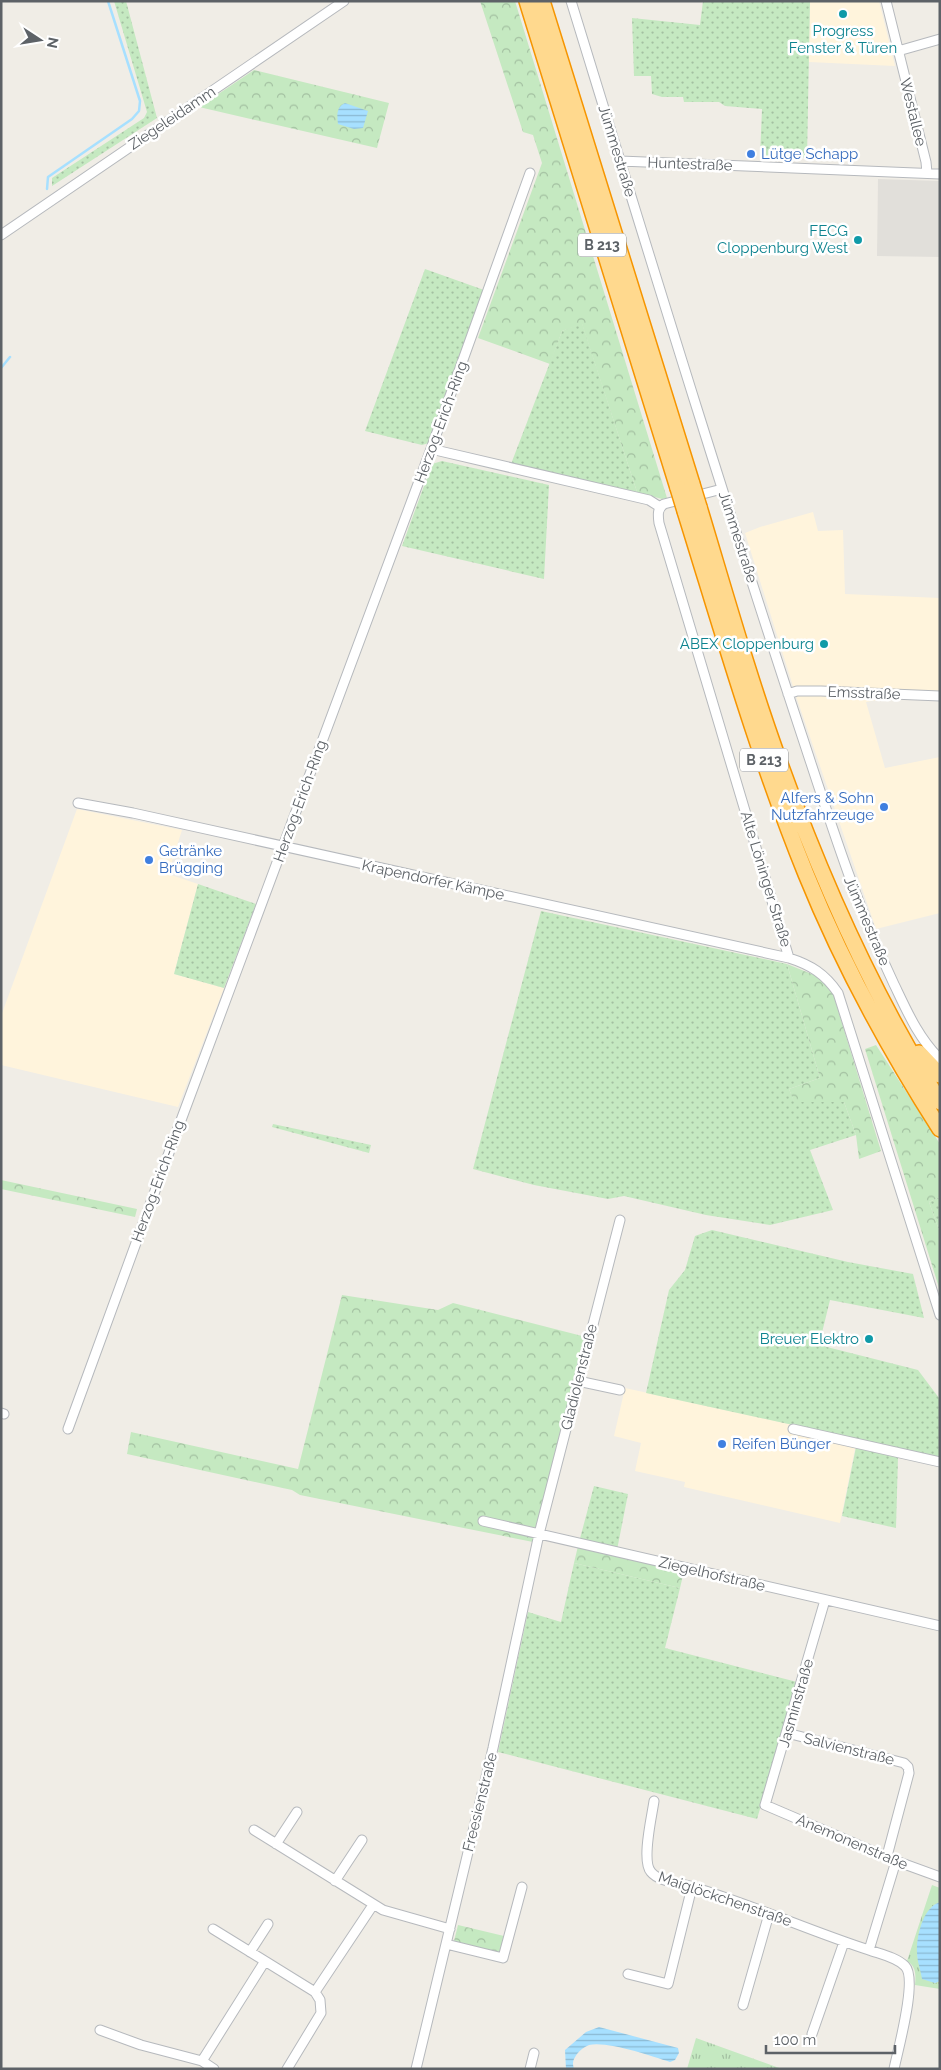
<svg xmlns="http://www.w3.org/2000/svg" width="941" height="2070" font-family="Raleway,sans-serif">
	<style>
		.commercial { fill: #fff4dc }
		.industrial { fill: #e1dfda }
		.grass { fill: url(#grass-dots) }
		.forest { fill: url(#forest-crowns) }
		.park { fill: url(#park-tufts) }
		.water { fill: url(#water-rules) }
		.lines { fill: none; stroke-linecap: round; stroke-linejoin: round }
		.stream { stroke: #a7e0ff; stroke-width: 2.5 }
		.street-casing { stroke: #b6b9bd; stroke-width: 11 }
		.highway-casing { stroke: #f69500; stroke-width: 18 }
		.street { stroke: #fff; stroke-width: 9 }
		.highway { stroke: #ffd98e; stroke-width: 15 }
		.highway-bridge-casing { stroke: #f69500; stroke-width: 18; stroke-linecap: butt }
		.highway-bridge { stroke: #ffd98e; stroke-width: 15 }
		.culture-dot { fill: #0f9aa8; stroke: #fff; stroke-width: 2 }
		.shop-dot { fill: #3f7fe0; stroke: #fff; stroke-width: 2 }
		.labels { text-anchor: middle; stroke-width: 5; stroke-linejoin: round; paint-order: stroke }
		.shield { fill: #fff; stroke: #8e9195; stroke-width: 1 }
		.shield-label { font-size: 14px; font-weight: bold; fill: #5d6267 }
		.culture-label { font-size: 15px; fill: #0d838f; stroke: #fff; text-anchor: end }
		.street-label { font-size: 15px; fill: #5d6267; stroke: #fff }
		.shop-label { font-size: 15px; fill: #366cbe; stroke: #fff; text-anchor: start }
	</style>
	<defs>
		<pattern id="grass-dots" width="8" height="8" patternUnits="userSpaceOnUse" patternTransform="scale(1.25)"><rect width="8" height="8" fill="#c5e9c1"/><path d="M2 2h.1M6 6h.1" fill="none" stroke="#a3c0a1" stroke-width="1.8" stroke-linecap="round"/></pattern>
		<pattern id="forest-crowns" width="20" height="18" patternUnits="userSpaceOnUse" patternTransform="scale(1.25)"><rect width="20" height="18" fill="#c5e9c1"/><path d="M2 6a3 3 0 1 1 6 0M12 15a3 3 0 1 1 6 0" fill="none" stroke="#a3c0a1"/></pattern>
		<pattern id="park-tufts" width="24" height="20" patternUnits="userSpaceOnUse" patternTransform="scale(1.25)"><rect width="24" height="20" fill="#c5e9c1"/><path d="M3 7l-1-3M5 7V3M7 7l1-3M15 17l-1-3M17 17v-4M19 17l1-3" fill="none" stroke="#a3c0a1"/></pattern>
		<pattern id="water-rules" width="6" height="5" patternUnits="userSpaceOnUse" patternTransform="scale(1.25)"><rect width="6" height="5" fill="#a7e0ff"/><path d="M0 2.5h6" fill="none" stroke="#8bb9d2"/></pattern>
	</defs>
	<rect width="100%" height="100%" fill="#f0ede6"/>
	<!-- commercial -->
	<path class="commercial" d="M810 1H879L895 66 809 62Z
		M813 512 818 531 843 530 845 594 940 598V694L877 691V700L866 702 885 768 940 757V913L876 929 797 699 745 533 760 527Z
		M77 809 182 830 168 874 198 884 174 974 224 988 178 1107 1 1065V1016Z
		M625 1388 857 1439 840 1523 684 1487 685 1482 635 1471 641 1443 614 1436Z"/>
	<!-- industrial -->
	<path class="industrial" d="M878 179 940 181V257L877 256Z"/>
	<!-- grass -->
	<path class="grass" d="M114 1H126L157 118 52 186V178L144 118 147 112Z
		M703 1H810L807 158 760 157 762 109 725 106 719 102H684L683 97H662L652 94 651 76H634L632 18 700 25Z
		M425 269 484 290 429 443 422 445 365 431Z
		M582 323 637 492 511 464 562 331Z
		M442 461 549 485 544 579 402 546 432 464Z
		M198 884 256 904 224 988 174 974Z
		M541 911 787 964 820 1078 789 1089 794 1101 844 1102 856 1135 810 1150 833 1210 770 1225 706 1215 624 1196 608 1199 534 1185 473 1169Z
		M273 1124 371 1145 369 1153 272 1127Z
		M940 1197V1233L929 1202Z
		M712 1230 848 1262 913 1274 924 1318 830 1300 819 1345 918 1370 939 1398 940 1457 646 1393 669 1290 685 1270 695 1236Z
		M856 1447 898 1457 896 1528 842 1516Z
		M594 1486 628 1494 616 1555 578 1546Z
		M574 1563 680 1588 665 1648 797 1682 757 1819 498 1752 528 1612 561 1622Z"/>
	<!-- forest -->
	<path class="forest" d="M480 1H515L667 498 662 499 637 492 582 324 562 331 550 364 478 338 542 163 533 135 523 132Z
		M254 70 389 103 377 148 199 107Z
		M787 964 819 977 832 990 881 1151 859 1159 856 1135 844 1102H794L789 1089 820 1078Z
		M876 1045 940 1144V1197L929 1202 940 1233V1291L865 1049Z
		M1 1180 137 1209 135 1217 1 1189Z
		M342 1295 438 1310 453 1303 586 1337 533 1542 300 1495 292 1490 127 1454 131 1432 298 1469Z
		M578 1546 684 1571 680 1588 574 1563Z
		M458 1925 504 1936 500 1955 453 1945Z"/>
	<!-- park -->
	<path class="park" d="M932 1885 940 1888V1902C922 1908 912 1949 920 1965 923 1971 930 1977 935 1983L940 1981V1989L915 1985C916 1975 916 1966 907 1961Z
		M696 2038 782 2069H687Z"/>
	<!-- water -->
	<path class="water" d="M345 103 368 111 363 128 354 129 338 124C337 116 336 107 345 103Z
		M940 1902V1981L935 1983 922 1979C921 1971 917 1961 917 1953 916 1937 923 1907 940 1902Z
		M599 2027 678 2048 679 2053 675 2060 670 2062C651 2056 608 2041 589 2045 584 2047 580 2050 577 2054 573 2060 572 2062 574 2069H566L565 2050 586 2032Z"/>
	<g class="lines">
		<!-- stream -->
		<path class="stream" d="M47 189 48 177 132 119 139 111 140 101 108 1
			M1 368 10 357"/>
		<defs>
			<path id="street" d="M571 1C647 248 722 494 803 739 830 821 856 904 893 982 906 1009 918 1038 940 1059
				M886 1 926 162 927 173
				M898 51 940 39
				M620 161 940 174
				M1 235 344 1
				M431 449 649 500 660 507
				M722 489 664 504C657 509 658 515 659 523L789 958C811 965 825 974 838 993L940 1315
				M788 694 797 691H821L940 696
				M78 803 133 813 789 958
				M578 1381 620 1390
				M1 1413 4 1414
				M68 1429 174 1139 431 449 530 173
				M793 1429 940 1462
				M483 1521 940 1626
				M825 1600 765 1805 896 1861 940 1877
				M787 1733 904 1763 908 1767 909 1773 887 1856
				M654 1801C652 1816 641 1861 651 1872 659 1882 681 1883 693 1887 753 1905 810 1931 869 1950
				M254 1830 383 1910 450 1929
				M276 1844 297 1812
				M335 1881 362 1840
				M213 1929 315 1992 320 2000 321 2013 287 2069
				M446 1944 503 1958 522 1887
				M250 1952 268 1924
				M628 1974 668 1984 692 1887
				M315 1992 373 1905
				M743 2005 769 1914
				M100 2030 141 2045 202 2061 214 2069
				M812 2034 844 1942
				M202 2061 265 1961
				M416 2069 493 1748 539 1534 620 1220
				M530 2069 534 2053
				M894 2069C898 2049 918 1979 905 1966 896 1957 880 1954 869 1950L896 1861"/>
			<path id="highway" d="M527 1 678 488
				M542 1 692 484
				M699 507C725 593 749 679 780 764 822 881 874 997 940 1102
				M685 511C723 633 758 756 806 874 842 963 889 1049 940 1129
				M919 1053 940 1075"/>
		</defs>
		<!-- street casing -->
		<use href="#street" class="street-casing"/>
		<!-- highway casing -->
		<use href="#highway" class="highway-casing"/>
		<!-- street -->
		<use href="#street" class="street"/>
		<!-- highway -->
		<use href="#highway" class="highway"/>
		<defs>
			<path id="highway-bridge" d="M692 484 699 507
				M678 488 685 511"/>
		</defs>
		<!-- highway-bridge casing -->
		<use href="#highway-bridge" class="highway-bridge-casing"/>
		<!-- highway-bridge -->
		<use href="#highway-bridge" class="highway-bridge"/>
	</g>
	<!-- markers -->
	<g class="culture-dot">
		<circle cx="843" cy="14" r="5"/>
		<circle cx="858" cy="240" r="5"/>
		<circle cx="824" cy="644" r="5"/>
		<circle cx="869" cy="1339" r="5"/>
	</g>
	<g class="shop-dot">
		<circle cx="751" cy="154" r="5"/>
		<circle cx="884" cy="807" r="5"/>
		<circle cx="149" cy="860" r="5"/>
		<circle cx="722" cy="1444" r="5"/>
	</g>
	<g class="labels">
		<!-- shield labels -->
		<g class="shield">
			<rect x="578" y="233.5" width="48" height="23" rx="4"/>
			<rect x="740" y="748.5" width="48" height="23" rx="4"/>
		</g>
		<g class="shield-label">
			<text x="602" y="250">B 213</text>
			<text x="764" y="765">B 213</text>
		</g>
		<!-- culture labels -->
		<g class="culture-label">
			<text x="843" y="36" text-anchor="middle">Progress<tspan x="843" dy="17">Fenster &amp; Türen</tspan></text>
			<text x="848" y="236">FECG<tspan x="848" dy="17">Cloppenburg West</tspan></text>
			<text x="814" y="649">ABEX Cloppenburg</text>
			<text x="859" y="1344">Breuer Elektro</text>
		</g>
		<!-- street labels -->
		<g class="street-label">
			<text transform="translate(913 112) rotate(76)" y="5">Westallee</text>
			<text transform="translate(172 118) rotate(-34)" y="5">Ziegeleidamm</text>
			<text transform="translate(617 151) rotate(73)" y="5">Jümmestraße</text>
			<text transform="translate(690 164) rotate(2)" y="5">Huntestraße</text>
			<text transform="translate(441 422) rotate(-70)" y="5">Herzog-Erich-Ring</text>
			<text transform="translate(738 537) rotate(72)" y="5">Jümmestraße</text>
			<text transform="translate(864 693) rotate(2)" y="5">Emsstraße</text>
			<text transform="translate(300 801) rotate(-70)" y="5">Herzog-Erich-Ring</text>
			<text transform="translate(766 879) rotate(73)" y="5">Alte Löninger Straße</text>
			<text transform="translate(433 880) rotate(12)" y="5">Krapendorfer Kämpe</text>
			<text transform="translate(867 921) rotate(67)" y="5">Jümmestraße</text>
			<text transform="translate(158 1181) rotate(-70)" y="5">Herzog-Erich-Ring</text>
			<text transform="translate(579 1377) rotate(-76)" y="5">Gladiolenstraße</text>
			<text transform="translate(712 1574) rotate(13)" y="5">Ziegelhofstraße</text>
			<text transform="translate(796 1703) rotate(-74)" y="5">Jasminstraße</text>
			<text transform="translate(849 1749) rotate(14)" y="5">Salvienstraße</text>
			<text transform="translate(480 1802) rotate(-76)" y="5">Freesienstraße</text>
			<text transform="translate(852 1842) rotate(23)" y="5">Anemonenstraße</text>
			<text transform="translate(725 1899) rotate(19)" y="5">Maiglöckchenstraße</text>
		</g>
		<!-- shop labels -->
		<g class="shop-label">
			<text x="761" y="159">Lütge Schapp</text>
			<text x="874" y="803" text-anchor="end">Alfers &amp; Sohn<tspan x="874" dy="17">Nutzfahrzeuge</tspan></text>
			<text x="159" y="856">Getränke<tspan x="159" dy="17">Brügging</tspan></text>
			<text x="732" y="1449">Reifen Bünger</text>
		</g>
	</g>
	<!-- border -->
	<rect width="941" height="2070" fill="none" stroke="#5d6267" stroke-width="5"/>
	<!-- north arrow -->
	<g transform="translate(40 40) rotate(102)" stroke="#ffffff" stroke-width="4" paint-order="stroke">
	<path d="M0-4L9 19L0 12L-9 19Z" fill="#5d6267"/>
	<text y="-8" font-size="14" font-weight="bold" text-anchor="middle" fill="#5d6267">N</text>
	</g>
	<!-- scale -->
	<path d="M766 2045v8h129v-8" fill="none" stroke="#5d6267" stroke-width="2.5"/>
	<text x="774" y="2045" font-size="15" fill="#5d6267" stroke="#ffffff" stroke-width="4" paint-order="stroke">100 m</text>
</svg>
